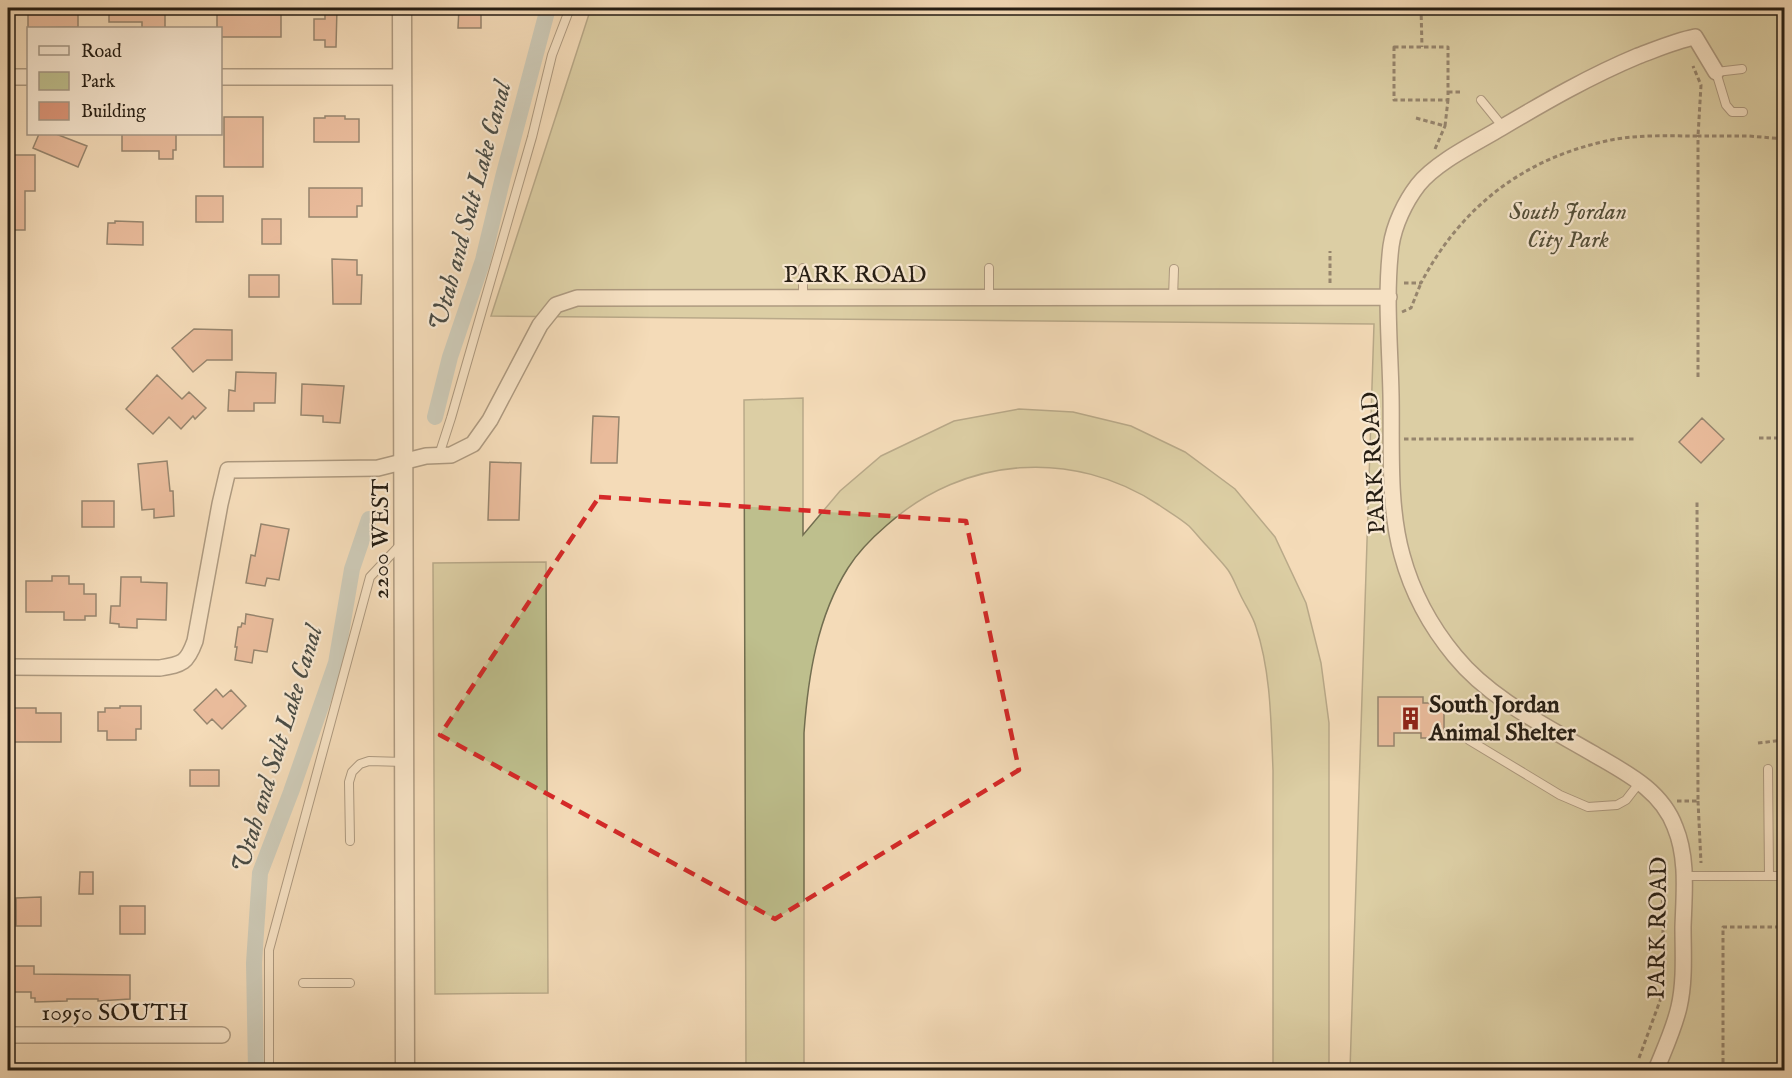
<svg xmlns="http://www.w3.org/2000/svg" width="1792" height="1078" font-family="'IM FELL English',serif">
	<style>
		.green { fill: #bebf8d; stroke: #726e50; stroke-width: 1.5 }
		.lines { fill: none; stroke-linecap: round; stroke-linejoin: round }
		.canal { stroke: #a0b9b9; stroke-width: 16 }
		.building { fill: #dc9578; stroke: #251d13; stroke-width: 1.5 }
		.service-casing { stroke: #594c3c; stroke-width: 10 }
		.minor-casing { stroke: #594c3c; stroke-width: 18 }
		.tertiary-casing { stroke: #594c3c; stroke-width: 21 }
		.path { stroke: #251d13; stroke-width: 3; stroke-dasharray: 4.5 3; stroke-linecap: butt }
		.service { stroke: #f8e8d1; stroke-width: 8 }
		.minor { stroke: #f8e8d1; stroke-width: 15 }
		.tertiary { stroke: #f8e8d1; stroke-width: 18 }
		.marked { fill: none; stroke: #d62828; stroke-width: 4.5; stroke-dasharray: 12 8; stroke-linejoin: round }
		.labels { text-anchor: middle; stroke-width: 4.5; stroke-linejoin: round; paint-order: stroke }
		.park-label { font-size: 24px; font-style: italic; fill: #534e38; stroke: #f8e8d1 }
		.street-label { font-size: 24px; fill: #251d13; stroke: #f8e8d1 }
		.poi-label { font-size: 24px; font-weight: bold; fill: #251d13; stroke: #f8e8d1; text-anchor: start }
		.water-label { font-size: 26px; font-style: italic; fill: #4a4c45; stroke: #f8e8d1 }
	</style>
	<rect width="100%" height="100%" fill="#f4dbb8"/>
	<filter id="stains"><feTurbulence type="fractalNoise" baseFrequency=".00333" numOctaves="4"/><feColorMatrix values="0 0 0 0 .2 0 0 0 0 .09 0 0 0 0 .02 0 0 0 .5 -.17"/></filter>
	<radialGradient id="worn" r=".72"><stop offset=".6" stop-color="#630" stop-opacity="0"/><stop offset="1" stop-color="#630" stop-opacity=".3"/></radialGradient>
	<!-- green -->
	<path class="green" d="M591 8H1784V1070H1350L1374 324 491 316Z
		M803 398V535L840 491 881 456 954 421 1019 409 1073 412 1131 426 1185 452 1235 489 1275 537 1306 603 1321 663 1329 723V1070H1273V770C1271 723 1271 672 1256 627 1253 616 1245 605 1240 594 1236 586 1233 577 1228 570 1222 562 1214 554 1207 546 1201 540 1195 532 1189 526 1180 518 1169 512 1159 505 1073 448 964 456 887 525 873 537 858 552 848 568 817 617 808 677 804 733V1070H746L744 400Z
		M546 562 548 993 435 994 433 563Z"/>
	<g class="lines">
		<!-- canal -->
		<path class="canal" d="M435 417 450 357 483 260 503 177 548 8
			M256 1070 254 963 260 873 291 792 336 663 352 569 369 519"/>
	</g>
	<!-- building -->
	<path class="building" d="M28 8H78V27L28 28Z
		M109 8H165V28H142V22H109Z
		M236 8H253V12H281V37H220V28H217V12H236Z
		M325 8H337L336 47H325V40H314V19H325Z
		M459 8H481V28H458Z
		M325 116H345V119H359V142H314V118H325Z
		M224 117H263V167H224Z
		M39 134H56L87 146 78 167 33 148Z
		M122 134H176V150H173V159H159V151H122Z
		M8 155H35V191H25V230H8Z
		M309 188H362V206H357V217H309Z
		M196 196H223V222H196Z
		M262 219H281V244H262Z
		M115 221 143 222V245L107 244 108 223H115Z
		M332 259 357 260V275H362L361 304H333Z
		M249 275H279V297H249Z
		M194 329 232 330V360H207L193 372 172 348Z
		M236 372 276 373 275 403H254V411H228L229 390 235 391Z
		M157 375 182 399 189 392 206 408 195 419 193 416 181 429 169 417 153 434 126 409Z
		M302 384 344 386 340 423 323 422V416L301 415Z
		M593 416 619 417 617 463H591Z
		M1702 418 1724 439 1701 463 1679 442Z
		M167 461 170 491H173L174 516 154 518V509L142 510 138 464Z
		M490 462 521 463 519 520H488Z
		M82 501H114V527H82Z
		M261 524 289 529 279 580 267 578 265 586 246 583 251 555 255 556Z
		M52 576H69V584H84V594H96V616H85V620H64V612H26V581H52Z
		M121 577H141V582L167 583 166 620 137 619V628L119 627V624L110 623 111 606H120Z
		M246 614 273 619 267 652 254 650 252 663 235 660 237 647H235L238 627H241L242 623 245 624Z
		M216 689 223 697 231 690 246 706 222 729 212 719 207 724 194 710Z
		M1378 697H1423V703H1444V738H1421V733H1394V746H1378Z
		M120 706H141V729H136V740H107V731H98V712H105V708H120Z
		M13 708H36V713H61V742H13Z
		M190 770H219V786H190Z
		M80 872H93V894H79Z
		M41 897V926H16V898Z
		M120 906H145V934H120Z
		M13 966H34V974L130 975V999L98 1001V999H67V1001L35 1002V998H31V992H13Z"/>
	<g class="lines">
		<defs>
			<path id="service" d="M1742 69 1716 72 1726 105 1732 112H1743
				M1481 100 1503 127
				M989 268V297
				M803 296V268
				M1173 298 1174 269
				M439 455 451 418 532 137 552 55 570 8
				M1469 740 1560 795 1588 807 1617 805 1626 800 1640 782
				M1768 769 1769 876
				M350 841 349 782 352 772 360 764 369 761 404 762
				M1684 876H1784
				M303 983H350
				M269 1070V950L370 577 402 543"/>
			<path id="minor" d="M8 77H28
				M220 77H403
				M8 667 160 668C183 664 187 663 195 641L220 504 228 470 378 468 426 456 451 455 473 444 490 420 540 325 556 305 577 298 1389 297
				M8 1035H222
				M1656 1070C1664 1050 1674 1029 1679 1007 1685 981 1683 953 1683 927 1684 894 1688 858 1675 827 1661 789 1624 772 1592 753 1544 725 1490 699 1455 656 1431 627 1412 592 1402 555 1388 505 1392 447 1391 395 1390 346 1385 295 1391 246 1394 225 1405 202 1418 185 1436 162 1476 143 1501 128 1545 102 1590 76 1638 56 1657 49 1675 41 1695 37L1716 72"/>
			<path id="tertiary" d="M402 8 405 1070"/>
		</defs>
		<!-- service casing -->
		<use href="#service" class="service-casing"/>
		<!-- minor casing -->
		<use href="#minor" class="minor-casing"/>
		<!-- tertiary casing -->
		<use href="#tertiary" class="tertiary-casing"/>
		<!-- path -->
		<path class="path" d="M1421 8 1422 47
			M1394 47H1448V100H1394Z
			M1448 92H1460
			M1416 118 1445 126 1448 100
			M1435 149 1445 126
			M1330 283V251
			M1404 283H1421C1460 209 1520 161 1602 142 1633 134 1667 136 1698 136L1701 85 1693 66
			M1402 312 1411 308 1421 283
			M1698 377V136H1749L1784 139
			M1759 438H1784
			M1404 439H1635
			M1758 743 1784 740
			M1677 801H1698L1697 501
			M1698 801 1701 863
			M1662 885 1663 933
			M1639 1058 1661 998 1664 979
			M1723 1070V927H1784"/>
		<!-- service -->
		<use href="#service" class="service"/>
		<!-- minor -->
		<use href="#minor" class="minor"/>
		<!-- tertiary -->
		<use href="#tertiary" class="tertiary"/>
	</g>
	<!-- marked area -->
	<path d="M0 0H1792V1078H0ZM599 497 966 521 1019 770 775 919 440 735Z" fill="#f4dbb8" fill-opacity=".55" fill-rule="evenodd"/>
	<path class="marked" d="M599 497 966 521 1019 770 775 919 440 735Z"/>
	<!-- icons -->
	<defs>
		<symbol id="building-bare" viewBox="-9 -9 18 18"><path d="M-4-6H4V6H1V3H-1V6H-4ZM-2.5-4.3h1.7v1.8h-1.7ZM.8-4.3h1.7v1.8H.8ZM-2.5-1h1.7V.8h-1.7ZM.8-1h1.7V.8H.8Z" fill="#8f2418" stroke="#f8e8d1" stroke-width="2.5" paint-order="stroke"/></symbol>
	</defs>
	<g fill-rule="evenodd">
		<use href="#building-bare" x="1394" y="702" width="33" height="33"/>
	</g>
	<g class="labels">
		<!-- park labels -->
		<g class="park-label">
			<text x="1568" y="219">South Jordan<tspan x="1568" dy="28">City Park</tspan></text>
		</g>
		<!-- street labels -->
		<g class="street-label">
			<text x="855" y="282">PARK ROAD</text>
			<text transform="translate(1373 463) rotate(-93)" y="8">PARK ROAD</text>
			<text transform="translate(380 539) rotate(-90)" y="8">2200 WEST</text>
			<text transform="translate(1657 928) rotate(-89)" y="8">PARK ROAD</text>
			<text x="115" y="1020">10950 SOUTH</text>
		</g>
		<!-- poi labels -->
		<g class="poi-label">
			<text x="1429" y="712">South Jordan<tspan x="1429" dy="28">Animal Shelter</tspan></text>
		</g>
		<!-- water labels -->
		<g class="water-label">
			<text transform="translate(469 206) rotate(-75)" y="9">Utah and Salt Lake Canal</text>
			<text transform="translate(276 749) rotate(-73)" y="9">Utah and Salt Lake Canal</text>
		</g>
	</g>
	<!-- margin -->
	<rect width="1792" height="1078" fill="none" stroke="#f4dbb8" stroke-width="30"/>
	<rect x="9" y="9" width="1774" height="1060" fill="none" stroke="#251d13" stroke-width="3"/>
	<rect x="15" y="15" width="1762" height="1048" fill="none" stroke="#251d13" stroke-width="1.5"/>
	<!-- legend -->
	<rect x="27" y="27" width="195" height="108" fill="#f8e8d1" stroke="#a49785" stroke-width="1.5"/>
	<rect x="39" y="46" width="30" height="9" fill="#f8e8d1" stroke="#a49785" stroke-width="1.5"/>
	<text x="81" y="57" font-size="18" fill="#251d13">Road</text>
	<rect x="39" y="72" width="30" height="18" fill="#bebf8d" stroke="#a49785" stroke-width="1.5"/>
	<text x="81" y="87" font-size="18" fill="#251d13">Park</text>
	<rect x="39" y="102" width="30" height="18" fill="#dc9578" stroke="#a49785" stroke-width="1.5"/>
	<text x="81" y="117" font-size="18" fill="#251d13">Building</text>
	<rect width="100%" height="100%" filter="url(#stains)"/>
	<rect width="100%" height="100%" fill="url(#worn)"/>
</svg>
